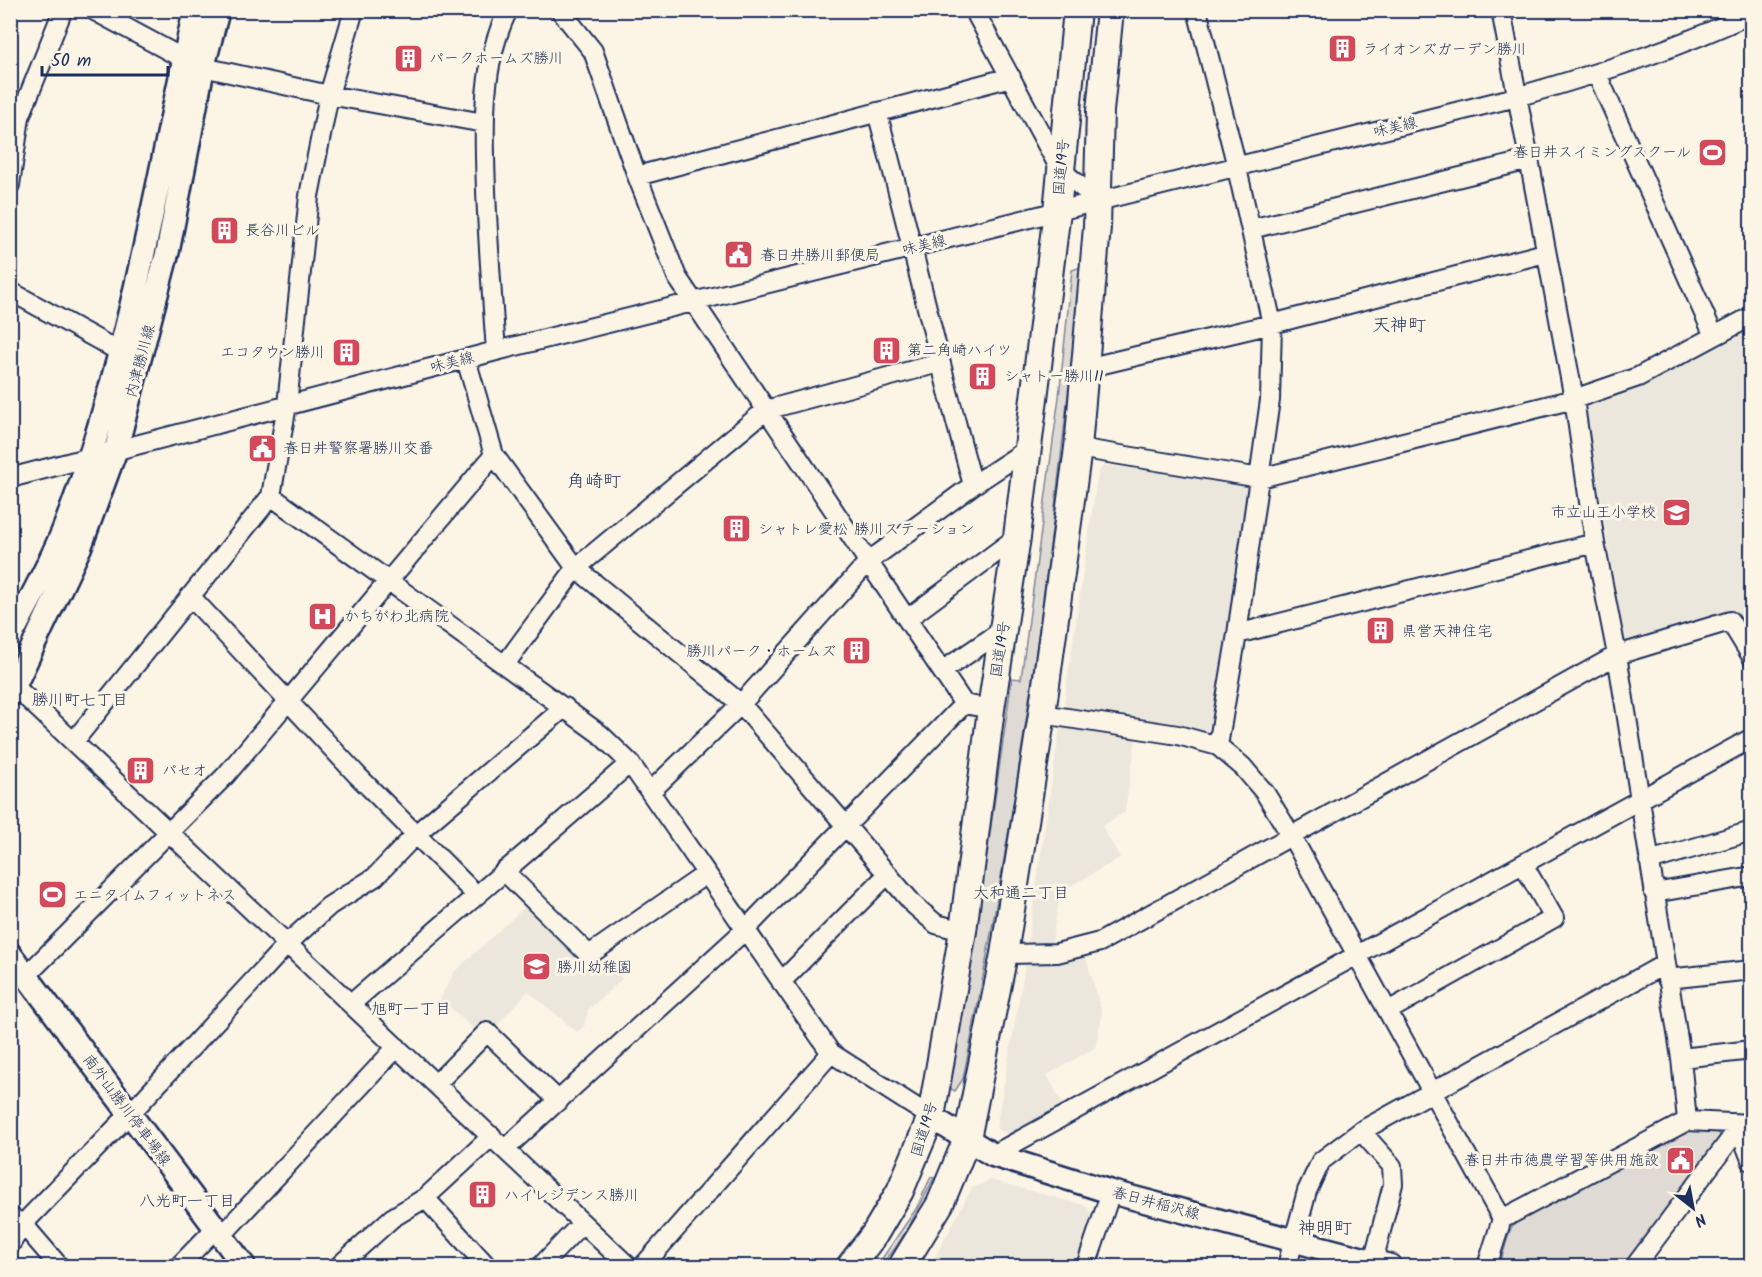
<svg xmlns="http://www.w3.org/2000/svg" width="1762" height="1277" font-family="Kalam,'Klee One',sans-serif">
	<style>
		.built { fill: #ece7dc }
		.green { fill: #dfdbd4; stroke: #7d8599; stroke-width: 1.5 }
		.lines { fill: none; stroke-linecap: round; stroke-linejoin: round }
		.minor-casing { stroke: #1b2f5e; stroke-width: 22 }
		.major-casing { stroke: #1b2f5e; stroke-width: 27 }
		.highway-casing { stroke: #1b2f5e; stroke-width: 30 }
		.minor { stroke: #fcf5e5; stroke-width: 18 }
		.major { stroke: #fcf5e5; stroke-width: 22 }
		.highway { stroke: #fcf5e5; stroke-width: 26 }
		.labels { text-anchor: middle; stroke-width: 6; stroke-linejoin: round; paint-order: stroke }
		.poi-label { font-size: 15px; fill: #1b2f5e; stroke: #fcf5e5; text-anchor: start }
		.street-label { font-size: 15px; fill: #1b2f5e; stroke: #fcf5e5 }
		.neighbourhood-label { font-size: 16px; fill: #1b2f5e; stroke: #fcf5e5 }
		.quarter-label { font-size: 18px; fill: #1b2f5e; stroke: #fcf5e5 }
	</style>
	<rect width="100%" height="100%" fill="#fcf5e5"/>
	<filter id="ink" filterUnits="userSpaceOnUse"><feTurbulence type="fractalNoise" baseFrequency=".0167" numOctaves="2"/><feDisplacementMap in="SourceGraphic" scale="12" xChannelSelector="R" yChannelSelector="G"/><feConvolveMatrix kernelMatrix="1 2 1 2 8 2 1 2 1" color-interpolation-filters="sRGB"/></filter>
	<g filter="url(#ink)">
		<!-- built -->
		<path class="built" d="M1751 327V645L1733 614 1628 647 1625 643 1585 409 1587 405 1628 391Z
			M1105 465 1244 484 1248 489 1212 729 1206 732 1180 724 1067 708 1064 702 1098 472Z
			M1060 727 1136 738 1125 812 1102 826 1120 858 1060 892 1052 944 1032 945 1028 940Z
			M529 903 603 952 622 979 588 1010 584 1026 577 1032 528 991 492 1031 478 1032 440 999 454 972Z
			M1085 954 1102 1014 1096 1047 1047 1075 1064 1107 1011 1136 996 1128 1026 961Z
			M990 1180 1087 1206 1091 1214 1077 1266H930L972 1188Z"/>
		<!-- green -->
		<path class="green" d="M1081 267C1055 540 1018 811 963 1079L955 1091 951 1089 949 1078 970 973 1012 678 1021 679 1059 397 1072 270Z
			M1687 1127 1718 1130 1722 1142 1626 1266 1500 1264 1510 1230 1517 1221Z
			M931 1177 934 1178C924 1197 895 1259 877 1266L916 1209Z"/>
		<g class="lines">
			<defs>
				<path id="minor" d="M93 10 184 59
					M560 10 593 51 637 176 677 277 964 704 991 709
					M974 10 1060 169 1099 202
					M1197 10 1234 155 1272 324 1270 400 1237 634 1218 746
					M1501 10 1574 399 1595 543 1617 655 1681 1058 1687 1121
					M203 67 329 95 484 123
					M1597 74 1714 336
					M877 112C911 236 938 361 973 485
					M637 176 1011 77
					M10 185 20 117 63 10
					M1251 229 1529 160
					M10 291 120 352
					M496 351C492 297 488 244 486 190 484 129 480 67 508 10
					M1086 368 1272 324 1545 253
					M1078 448 1260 478 1574 399 1638 377 1752 316
					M494 455 576 568 741 704 914 905 936 924 963 931
					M10 478 496 351 1516 97C1597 74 1676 49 1752 13
					M271 496 600 734 630 763 831 1053 931 1117
					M190 596 358 776 476 895
					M907 619 1017 537
					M1237 634 1595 543
					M506 663 576 568 766 410 939 363
					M942 671 1003 630
					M10 682 628 1266
					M1042 714 1178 735 1218 746 1243 767 1265 793 1292 837 1502 1219
					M75 740 271 496 287 405 309 196 329 95 354 10
					M650 792 741 704 869 561 973 485 1028 449
					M1649 861 1752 831
					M504 871 589 955 706 874
					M1654 893 1752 876
					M1004 954 1057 953 1100 942 1617 655 1730 621 1752 657
					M27 975 226 775 494 455 466 359
					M1667 979 1752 970
					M781 982 888 874
					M352 1003 630 763
					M1388 1011 1554 918 1523 864
					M1681 1058 1752 1050
					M436 1084 487 1032 559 1101
					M1738 1126 1752 1162
					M1361 1131 1392 1166 1393 1184 1373 1262
					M506 1148 745 930 964 704
					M993 1155 1752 738
					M425 1198 487 1266
					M10 1217 23 1224 59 1266
					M221 1236 397 1047
					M10 1245 23 1224 142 1101 289 942 329 906 375 877 417 833 565 707
					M179 1266 215 1229
					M339 1266 392 1218 425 1198 492 1136
					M541 1266 582 1223
					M643 1266 831 1053
					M1086 1266 1111 1192
					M1287 1266 1307 1191 1321 1161 1361 1131 1665 964
					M1487 1266 1502 1219 1687 1121 1752 1124
					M1635 1266 1738 1129"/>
				<path id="major" d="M10 638C29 601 51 563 66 524 130 357 156 183 195 10
					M10 695 80 547 116 449 168 250 203 67 218 10
					M10 954 244 1266
					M931 1117 993 1155 1111 1192 1390 1266"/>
				<path id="highway" d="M850 1266 874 1235 900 1191 931 1117 963 931 991 709 1017 537 1057 211 1077 10
					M902 1266 940 1204 967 1139 1004 954 1042 714 1078 448 1097 227 1100 111 1110 10"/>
			</defs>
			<!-- minor casing -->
			<use href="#minor" class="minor-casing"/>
			<!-- major casing -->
			<use href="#major" class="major-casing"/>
			<!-- highway casing -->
			<use href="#highway" class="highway-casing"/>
			<!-- minor -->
			<use href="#minor" class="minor"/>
			<!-- major -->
			<use href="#major" class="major"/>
			<!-- highway -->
			<use href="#highway" class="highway"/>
		</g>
	</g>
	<!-- icons -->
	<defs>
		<symbol id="building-square" viewBox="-11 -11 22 22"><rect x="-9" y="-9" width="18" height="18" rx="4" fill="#d1495b" stroke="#fcf5e5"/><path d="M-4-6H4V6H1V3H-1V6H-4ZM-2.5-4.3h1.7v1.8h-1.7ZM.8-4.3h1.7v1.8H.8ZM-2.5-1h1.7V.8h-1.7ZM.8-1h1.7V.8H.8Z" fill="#fff"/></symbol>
		<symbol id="stadium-square" viewBox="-11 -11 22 22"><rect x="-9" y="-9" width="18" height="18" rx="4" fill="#d1495b" stroke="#fcf5e5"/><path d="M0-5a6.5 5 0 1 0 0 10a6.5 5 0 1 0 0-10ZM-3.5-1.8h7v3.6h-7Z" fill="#fff"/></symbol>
		<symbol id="civic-square" viewBox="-11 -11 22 22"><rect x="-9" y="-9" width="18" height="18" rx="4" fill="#d1495b" stroke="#fcf5e5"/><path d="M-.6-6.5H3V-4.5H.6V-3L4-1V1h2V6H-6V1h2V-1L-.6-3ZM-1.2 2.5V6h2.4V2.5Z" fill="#fff"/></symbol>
		<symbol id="school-square" viewBox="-11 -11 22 22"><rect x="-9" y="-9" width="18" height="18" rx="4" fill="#d1495b" stroke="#fcf5e5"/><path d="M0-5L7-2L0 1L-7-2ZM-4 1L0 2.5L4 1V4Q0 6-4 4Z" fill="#fff"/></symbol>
		<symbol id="hospital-square" viewBox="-11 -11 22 22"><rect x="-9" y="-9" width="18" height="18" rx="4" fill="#d1495b" stroke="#fcf5e5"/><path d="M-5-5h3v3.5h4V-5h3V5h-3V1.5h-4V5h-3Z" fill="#fff"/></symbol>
	</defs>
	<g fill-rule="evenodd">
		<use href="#building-square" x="1326" y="32" width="33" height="33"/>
		<use href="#building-square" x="392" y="42" width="33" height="33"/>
		<use href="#stadium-square" x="1696" y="136" width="33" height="33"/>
		<use href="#building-square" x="208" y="214" width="33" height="33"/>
		<use href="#civic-square" x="722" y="238" width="33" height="33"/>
		<use href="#building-square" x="870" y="334" width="33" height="33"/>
		<use href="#building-square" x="330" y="336" width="33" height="33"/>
		<use href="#building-square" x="966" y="360" width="33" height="33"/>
		<use href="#civic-square" x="246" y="432" width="33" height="33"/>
		<use href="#school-square" x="1660" y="496" width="33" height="33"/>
		<use href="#building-square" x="720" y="512" width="33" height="33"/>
		<use href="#hospital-square" x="306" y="600" width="33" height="33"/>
		<use href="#building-square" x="1364" y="614" width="33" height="33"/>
		<use href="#building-square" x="840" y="634" width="33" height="33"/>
		<use href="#building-square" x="124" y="754" width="33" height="33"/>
		<use href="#stadium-square" x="36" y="878" width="33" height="33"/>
		<use href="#school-square" x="520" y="950" width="33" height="33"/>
		<use href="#civic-square" x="1664" y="1144" width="33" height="33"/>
		<use href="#building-square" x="466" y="1178" width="33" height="33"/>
	</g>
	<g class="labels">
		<!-- poi labels -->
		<g class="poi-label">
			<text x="1363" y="54">ライオンズガーデン勝川</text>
			<text x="429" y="63">パークホームズ勝川</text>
			<text x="1691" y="157" text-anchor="end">春日井スイミングスクール</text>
			<text x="245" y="235">長谷川ビル</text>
			<text x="760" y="260">春日井勝川郵便局</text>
			<text x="907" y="355">第二角崎ハイツ</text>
			<text x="325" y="357" text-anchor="end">エコタウン勝川</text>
			<text x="1004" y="381">シャトー勝川II</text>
			<text x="283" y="453">春日井警察署勝川交番</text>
			<text x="1656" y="517" text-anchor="end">市立山王小学校</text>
			<text x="758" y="534">シャトレ愛松 勝川ステーション</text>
			<text x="344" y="621">かちがわ北病院</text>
			<text x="1402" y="636">県営天神住宅</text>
			<text x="836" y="656" text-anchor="end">勝川パーク・ホームズ</text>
			<text x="162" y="775">パセオ</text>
			<text x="73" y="900">エニタイムフィットネス</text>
			<text x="557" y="972">勝川幼稚園</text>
			<text x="1659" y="1165" text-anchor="end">春日井市徳農学習等供用施設</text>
			<text x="504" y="1200">ハイレジデンス勝川</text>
		</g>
		<!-- street labels -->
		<g class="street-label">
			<text transform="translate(1395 127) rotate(-14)" y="5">味美線</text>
			<text transform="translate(1061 167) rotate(-85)" y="5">国道19号</text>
			<text transform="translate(924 245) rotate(-14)" y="5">味美線</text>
			<text transform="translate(140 361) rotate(-75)" y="5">内津勝川線</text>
			<text transform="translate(452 362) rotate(-15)" y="5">味美線</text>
			<text transform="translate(1000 649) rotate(-81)" y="5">国道19号</text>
			<text transform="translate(127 1110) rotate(53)" y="5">南外山勝川停車場線</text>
			<text transform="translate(924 1129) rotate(-73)" y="5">国道19号</text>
			<text transform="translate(1156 1203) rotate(15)" y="5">春日井稲沢線</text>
		</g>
		<!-- neighbourhood labels -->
		<g class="neighbourhood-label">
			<text x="80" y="705">勝川町七丁目</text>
			<text x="1021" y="898">大和通二丁目</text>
			<text x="411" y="1014">旭町一丁目</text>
			<text x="187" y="1206">八光町一丁目</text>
		</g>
		<!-- quarter labels -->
		<g class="quarter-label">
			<text x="1399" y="331">天神町</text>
			<text x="594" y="487">角崎町</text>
			<text x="1325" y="1234">神明町</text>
		</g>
	</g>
	<!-- margin -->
	<rect width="1762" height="1277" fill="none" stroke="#fcf5e5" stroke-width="36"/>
	<rect x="18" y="18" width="1726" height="1241" fill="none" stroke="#1b2f5e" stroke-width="2" filter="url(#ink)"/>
	<!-- north arrow -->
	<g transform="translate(1693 1208) rotate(149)" stroke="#fcf5e5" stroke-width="4.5" paint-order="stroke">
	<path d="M0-4.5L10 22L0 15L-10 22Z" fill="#1b2f5e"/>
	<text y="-9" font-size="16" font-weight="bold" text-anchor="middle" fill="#1b2f5e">N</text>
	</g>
	<!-- scale -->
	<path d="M42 66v9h126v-9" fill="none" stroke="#1b2f5e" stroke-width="3"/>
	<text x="51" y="66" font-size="18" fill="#1b2f5e" stroke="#fcf5e5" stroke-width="4.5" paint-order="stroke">50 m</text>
</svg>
